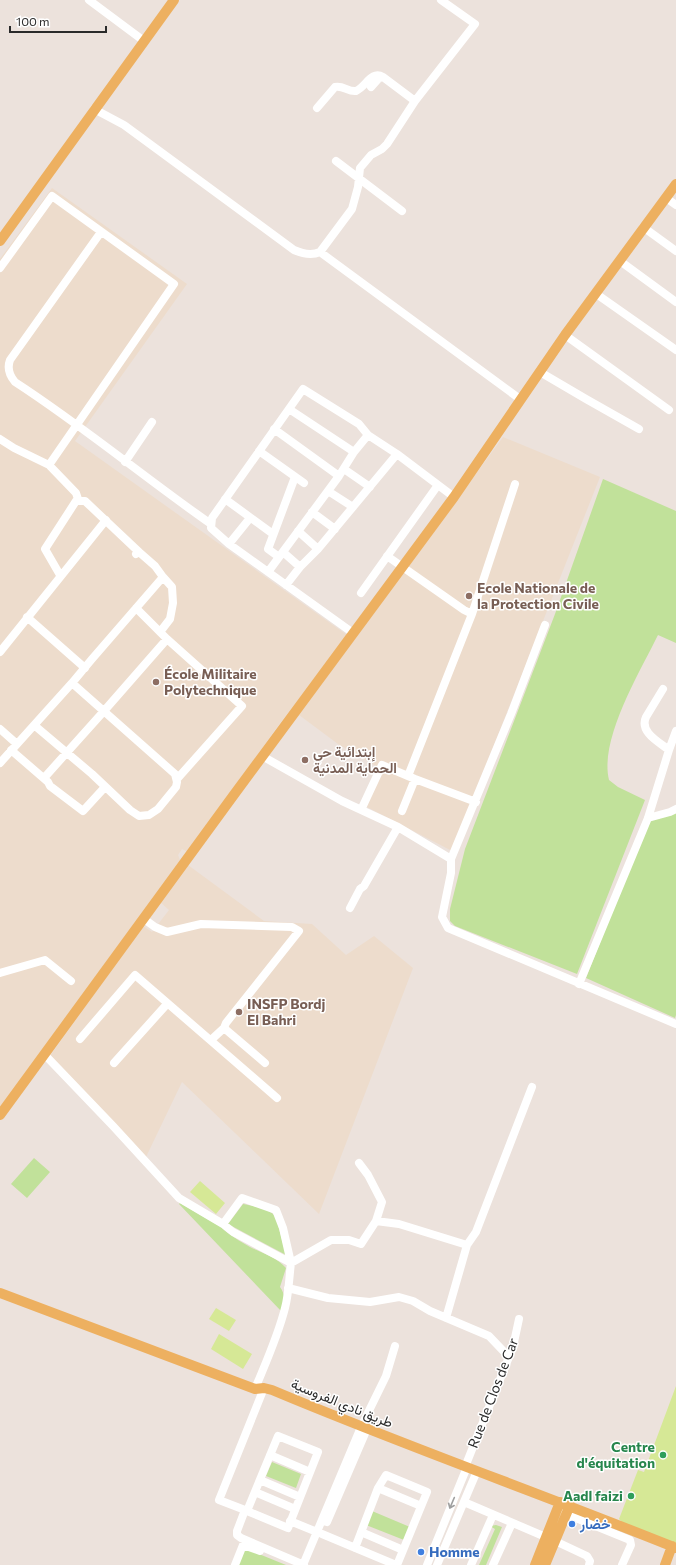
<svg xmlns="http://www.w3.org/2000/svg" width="676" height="1565" font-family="Commissioner,Vazirmatn,sans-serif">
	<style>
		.education { fill: #eddccc }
		.green { fill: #c1e19a }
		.pitch { fill: #d6e896 }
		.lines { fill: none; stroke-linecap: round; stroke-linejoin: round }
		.minor { stroke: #fff; stroke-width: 8 }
		.major { stroke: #edb060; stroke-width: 10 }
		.oneway { stroke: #9f9f9f }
		.education-dot { fill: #8d6e63; stroke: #fff; stroke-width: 1.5 }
		.leisure-dot { fill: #2e9e5b; stroke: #fff; stroke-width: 1.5 }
		.shop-dot { fill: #3f7fe0; stroke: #fff; stroke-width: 1.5 }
		.labels { text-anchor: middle; stroke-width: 3; stroke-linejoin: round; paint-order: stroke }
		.education-label { font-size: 14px; font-weight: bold; fill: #785e54; stroke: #fff; text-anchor: start }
		.street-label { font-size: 14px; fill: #2a2a2a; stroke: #fff }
		.leisure-label { font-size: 14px; font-weight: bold; fill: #27864d; stroke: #fff; text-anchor: end }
		.shop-label { font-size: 14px; font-weight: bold; fill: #366cbe; stroke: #fff; text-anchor: start }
	</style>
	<rect width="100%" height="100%" fill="#ece2dc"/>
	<!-- education -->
	<path class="education" d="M52 188 187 284 75 441 347 635 275 730 188 852 182 849 178 855 180 860 0 1108V259Z
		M503 437 600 477 452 851 365 806 381 769 338 744 299 715Z
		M188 865 264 921 312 924 346 955 374 936 413 968 319 1214 182 1082 146 1157 50 1056 143 926 152 932 169 910 160 902Z"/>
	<!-- green -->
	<path class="green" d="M603 479 676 511V643L658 635C640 672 599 739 609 780L618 787 645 800 577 974 455 926 450 921V909L465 849 555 614Z
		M676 811V1015L675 1018 586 978 649 820Z
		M34 1158 50 1172 27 1198 11 1184Z
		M180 1203 221 1227C229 1235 240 1241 250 1247 262 1253 277 1257 286 1268L280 1287C286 1295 284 1301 281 1311L179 1204Z
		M243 1204C253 1206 269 1208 276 1217L286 1255 228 1224Z
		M272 1462 301 1474 296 1488 266 1476Z
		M372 1511 410 1527 404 1540 366 1525Z
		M496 1525 502 1527 486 1565H479L495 1529 490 1526Z
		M244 1548 286 1565H238Z"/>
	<!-- pitch -->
	<path class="pitch" d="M200 1181 225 1203 216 1214 190 1192Z
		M216 1308 236 1320 229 1331 209 1319Z
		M219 1334 252 1354 243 1369 211 1349Z
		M676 1386V1545L624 1524 619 1519 638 1470 644 1472Z"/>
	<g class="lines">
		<!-- minor -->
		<path class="minor" d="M89 0 144 41
			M371 87 379 78 383 77 415 101
			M317 108 335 87C343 85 348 92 356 91 366 87 371 70 383 77
			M94 109 124 125 139 136 294 250C303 254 311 256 320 252L520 399
			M336 161 402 211
			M666 198 676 205
			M643 227 676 251
			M101 232 10 360C7 368 9 375 15 382 83 426 145 478 211 524
			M320 252 352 209 358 187 360 168 371 155 382 149 387 144 415 101 475 24 441 0
			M620 261 676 302
			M0 268 52 196 174 284 49 465 76 493 78 499 76 501H85L139 552
			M595 293 676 350
			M565 335 669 410
			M540 372 586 399 639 429
			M289 409 354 452
			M274 429 339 476
			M0 439 14 448 49 465
			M259 451 304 483
			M125 462 152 422
			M344 469 370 487
			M328 491 353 507
			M225 499 273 534
			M312 512 335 529
			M298 531 318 549
			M229 544 250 518
			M283 552 300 567 318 549 397 454
			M387 556 464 610 472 614
			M279 557 268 549 295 477
			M268 572 339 476 354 452 368 435
			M60 575 45 549 76 501
			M286 585 300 567
			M361 593 438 485
			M136 608 167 639 242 706 177 779
			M27 617 85 668
			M160 632 170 619 173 603 172 587 163 577
			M353 633 229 544 211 528 212 518 303 389 359 424 368 435 397 454 454 497
			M0 652 106 520
			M663 689 646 717C639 732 659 742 669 750
			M34 725 92 774 130 810 139 816 149 815 158 809 176 787 177 782 175 774 72 683
			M0 729 17 744
			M11 750 48 782 50 786 83 811 105 787
			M262 756 342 801 398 827 451 859V873L442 917 448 928 676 1024
			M0 763 72 683 92 659 163 577 155 566 139 552 136 554
			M408 776 472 614 515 484
			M44 778 104 711 167 639
			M361 810 382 765 415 779 476 802
			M402 811 415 779
			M648 818 670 812 676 809
			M451 859 511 714 545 625
			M350 908 360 889 364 886 398 827
			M144 919 155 927 167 932 201 924 292 927 299 931 226 1023 224 1028 211 1040
			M0 973 45 960 71 981
			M579 984 648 818 669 750 676 731
			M224 1028 265 1063
			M80 1039 135 975 277 1098
			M45 1055 113 1126 179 1198 223 1224 233 1232 291 1263C289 1278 289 1293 285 1308 278 1336 266 1362 255 1389
			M114 1063 167 1004
			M376 1221 399 1224 467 1245 446 1318
			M223 1224 242 1198 276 1210 283 1228 291 1263 331 1240H349L361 1244 376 1221 382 1202 368 1175 359 1163
			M467 1245 476 1232 532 1087
			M288 1288 328 1298 370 1302 399 1297 413 1301 430 1311 489 1336 509 1357
			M270 1455 310 1472
			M260 1480 300 1497
			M378 1488 421 1506
			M255 1492 295 1509
			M464 1502 555 1541 587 1556 590 1561 589 1565
			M245 1510 237 1531V1535L241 1538 304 1565
			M247 1511 278 1436 318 1452 288 1528 247 1511 245 1510 219 1500 264 1388
			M561 1512 630 1540 631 1545 622 1565
			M290 1521 317 1532
			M327 1522 367 1429
			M361 1532 403 1550
			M322 1534 396 1565
			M355 1548 378 1488 386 1475 427 1492 397 1565
			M235 1565 243 1545 260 1551
			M303 1565 361 1427 386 1376 395 1346
			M427 1565 467 1467V1462L513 1347 519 1319
			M437 1565 477 1471
			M471 1565 493 1515
			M493 1565 512 1523"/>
		<!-- major -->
		<path class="major" d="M0 241 174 0
			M0 1115 233 796 454 497 565 335 676 184
			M0 1293 255 1389 264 1388 272 1390C405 1446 542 1494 676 1548
			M535 1565 560 1502
			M545 1565 570 1505
			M665 1565 672 1546"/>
	</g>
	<!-- one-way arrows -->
	<defs><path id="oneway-shaft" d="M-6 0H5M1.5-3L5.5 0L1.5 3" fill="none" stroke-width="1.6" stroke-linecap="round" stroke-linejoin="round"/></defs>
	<use class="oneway" href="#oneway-shaft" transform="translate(452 1503) rotate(113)"/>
	<!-- markers -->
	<g class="education-dot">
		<circle cx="469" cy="596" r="4"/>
		<circle cx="156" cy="682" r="4"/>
		<circle cx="305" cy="760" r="4"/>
		<circle cx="239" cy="1012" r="4"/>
	</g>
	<g class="leisure-dot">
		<circle cx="663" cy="1455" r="4"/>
		<circle cx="631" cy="1496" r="4"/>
	</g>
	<g class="shop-dot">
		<circle cx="572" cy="1524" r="4"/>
		<circle cx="421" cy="1552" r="4"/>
	</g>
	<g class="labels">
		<!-- education labels -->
		<g class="education-label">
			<text x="477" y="593">Ecole Nationale de<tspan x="477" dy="16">la Protection Civile</tspan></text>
			<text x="164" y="679">École Militaire<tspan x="164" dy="16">Polytechnique</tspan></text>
			<text x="313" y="757">إبتدائية حي<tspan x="313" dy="16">الحماية المدنية</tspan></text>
			<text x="247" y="1009">INSFP Bordj<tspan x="247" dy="16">El Bahri</tspan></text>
		</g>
		<!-- street labels -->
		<g class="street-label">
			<text transform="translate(493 1393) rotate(-69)" y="5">Rue de Clos de Car</text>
			<text transform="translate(342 1403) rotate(22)" y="5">طريق نادي الفروسية</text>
		</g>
		<!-- leisure labels -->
		<g class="leisure-label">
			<text x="655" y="1452">Centre<tspan x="655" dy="16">d'équitation</tspan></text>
			<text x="623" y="1501">Aadl faizi</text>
		</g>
		<!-- shop labels -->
		<g class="shop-label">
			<text x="580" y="1529">خضار</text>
			<text x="429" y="1557">Homme</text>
		</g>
	</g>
	<!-- scale -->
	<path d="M10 26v6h96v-6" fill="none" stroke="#2a2a2a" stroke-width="2"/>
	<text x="16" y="26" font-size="12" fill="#2a2a2a" stroke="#ffffff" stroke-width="3" paint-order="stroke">100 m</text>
</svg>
